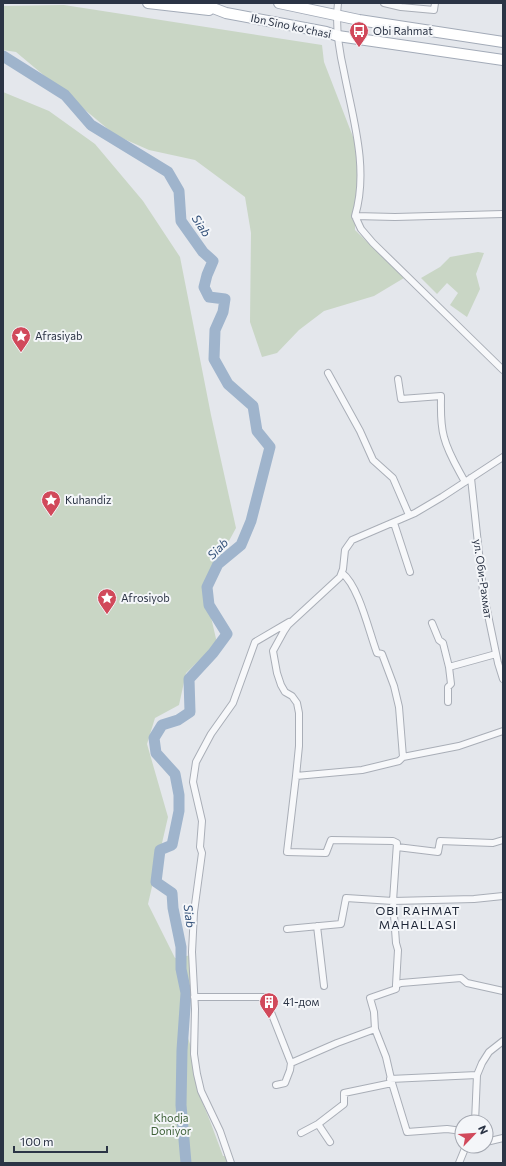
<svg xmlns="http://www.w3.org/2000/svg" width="506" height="1166" font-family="Commissioner,sans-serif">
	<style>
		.green { fill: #c9d6c5 }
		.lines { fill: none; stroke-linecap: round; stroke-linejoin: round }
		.river { stroke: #9fb4cc; stroke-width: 11 }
		.street-casing { stroke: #a9aeb7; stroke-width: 8 }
		.primary-casing { stroke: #a3abb8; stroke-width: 12 }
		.street { stroke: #f7f8fa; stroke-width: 6 }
		.primary { stroke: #fff; stroke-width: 10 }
		.labels { text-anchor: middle; stroke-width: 4; stroke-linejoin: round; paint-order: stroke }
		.street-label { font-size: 11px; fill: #2b3445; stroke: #f4f6f9 }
		.poi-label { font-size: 11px; fill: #2b3445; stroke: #f4f6f9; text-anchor: start }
		.park-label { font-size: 11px; fill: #3f6138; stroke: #f4f6f9 }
		.water-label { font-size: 12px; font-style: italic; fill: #34527a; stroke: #f4f6f9 }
		.neighbourhood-label { font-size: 12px; letter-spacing: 1px; fill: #1d2536; stroke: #f4f6f9 }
	</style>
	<rect width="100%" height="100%" fill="#e4e7ec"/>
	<!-- green -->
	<path class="green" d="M64 5 322 45 324 62 360 155 355 206V230L404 278 374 296 324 311 299 330 277 353 262 357 250 322 251 233 245 197 195 160 149 150 115 135 16 52 3 50V6Z
		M3 92 49 111 95 144 143 201 180 257 211 415 236 528 204 587 217 643 186 673 179 705 155 718 147 744 168 817 148 904 175 958 192 955 186 1032 191 1047 197 1089 210 1121 223 1156H226L228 1163H3Z
		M478 252 484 253 476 274 480 289 467 317 450 305 458 293 447 283 437 294 421 278 440 267 450 257Z"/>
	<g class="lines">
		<!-- river -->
		<path class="river" d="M3 56 65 95 91 125 168 172 179 191 181 221 203 252 213 261 207 275 204 287 209 297 225 299 223 312 215 330 214 359 228 384 253 406 257 431 270 447 251 521 241 545 218 564 207 587 209 605 227 634 213 653 189 679 190 712 178 720 162 725 154 738 156 753 175 774 179 795V811L172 845 160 850 156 882 172 893 173 908 181 947V969L186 993 182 1050 181 1105 186 1163"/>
		<defs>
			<path id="street" d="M338 3C335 26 339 50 344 72 353 119 369 169 355 216L361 229 373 243 503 370
				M384 3 401 7 434 10 435 3
				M355 216 395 217 503 214
				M328 373 360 431 373 460 393 478 409 515
				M398 379 401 399 441 396C441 409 440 423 444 437 448 453 457 467 465 482
				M471 478 483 591 498 663 503 679
				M394 523 410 572
				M342 573C359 586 369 632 377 653L382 654 394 686 399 707 403 757
				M432 623 439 640 443 643 449 667 496 654
				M448 702V687L451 684 449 667
				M296 776 362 770 399 761 403 757 459 746 503 731
				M397 847 438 852 440 841 493 843 503 840
				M317 926 324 986
				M287 929 341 924 346 898 393 901 474 899 503 896
				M396 985 398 950 396 943 393 901 397 843 393 841 331 840 326 853 287 852 296 776 299 746V713L297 703 292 696 285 692 281 685 277 673 273 651 284 631 288 625 340 577 343 569 345 550 352 540 415 513 442 497 503 457
				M194 997H265L291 1063 337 1043 375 1029 374 1012 370 998 396 989V985L401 983 461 978 467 983 503 991
				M375 1029 386 1057 392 1083 407 1132 447 1129 462 1131
				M390 1079 477 1075
				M276 1085 285 1083 290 1070 291 1063
				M475 1122 477 1075 482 1063 489 1052 503 1041
				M318 1124 330 1142
				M301 1133 318 1124 344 1104V1093L392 1083
				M486 1142 503 1138
				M231 1163 220 1131 201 1091 197 1074 194 1054 195 1009 192 952 194 912 202 853 200 847 202 821 193 782 196 762 211 734 233 703 255 642 289 622
				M459 1163 466 1146"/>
			<path id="primary" d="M148 3 209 10
				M200 3 226 13 326 32 338 36 503 60
				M279 3 359 20 503 42"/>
		</defs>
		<!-- street casing -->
		<use href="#street" class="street-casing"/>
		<!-- primary casing -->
		<use href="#primary" class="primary-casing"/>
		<!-- street -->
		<use href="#street" class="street"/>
		<!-- primary -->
		<use href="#primary" class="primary"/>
	</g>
	<!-- icons -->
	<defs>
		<symbol id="bus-pin" viewBox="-11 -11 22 30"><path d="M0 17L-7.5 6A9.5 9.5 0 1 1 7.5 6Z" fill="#d1495b" stroke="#f4f6f9"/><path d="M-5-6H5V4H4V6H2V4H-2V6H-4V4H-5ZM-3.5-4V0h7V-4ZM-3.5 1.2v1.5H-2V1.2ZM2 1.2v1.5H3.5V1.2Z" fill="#fff"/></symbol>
		<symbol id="sight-pin" viewBox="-11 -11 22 30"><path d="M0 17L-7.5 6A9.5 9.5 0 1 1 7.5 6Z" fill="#d1495b" stroke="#f4f6f9"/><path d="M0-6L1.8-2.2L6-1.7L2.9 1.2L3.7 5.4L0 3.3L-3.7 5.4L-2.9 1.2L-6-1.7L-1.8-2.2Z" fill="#fff"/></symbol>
		<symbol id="building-pin" viewBox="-11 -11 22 30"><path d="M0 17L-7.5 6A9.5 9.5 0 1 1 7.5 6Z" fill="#d1495b" stroke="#f4f6f9"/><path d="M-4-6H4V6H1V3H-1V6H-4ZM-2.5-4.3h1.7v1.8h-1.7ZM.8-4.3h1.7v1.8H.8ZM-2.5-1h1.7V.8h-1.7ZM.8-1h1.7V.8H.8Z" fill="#fff"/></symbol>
	</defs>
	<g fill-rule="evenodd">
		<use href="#bus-pin" x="348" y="20" width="22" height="30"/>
		<use href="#sight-pin" x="10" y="325" width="22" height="30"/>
		<use href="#sight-pin" x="40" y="489" width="22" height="30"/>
		<use href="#sight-pin" x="96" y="587" width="22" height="30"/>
		<use href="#building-pin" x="258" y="991" width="22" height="30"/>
	</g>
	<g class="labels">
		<!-- street labels -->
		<g class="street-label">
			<text transform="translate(291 26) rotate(12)" y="4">Ibn Sino ko'chasi</text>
			<text transform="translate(483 579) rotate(82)" y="4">ул. Оби-Рахмат</text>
		</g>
		<!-- poi labels -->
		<g class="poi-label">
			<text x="373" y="35">Obi Rahmat</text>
			<text x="35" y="340">Afrasiyab</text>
			<text x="65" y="504">Kuhandiz</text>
			<text x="121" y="602">Afrosiyob</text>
			<text x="283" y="1006">41-дом</text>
		</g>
		<!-- park labels -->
		<g class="park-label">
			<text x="171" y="1122">Khodja<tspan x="171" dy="13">Doniyor</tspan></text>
		</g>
		<!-- water labels -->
		<g class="water-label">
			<text transform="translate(201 226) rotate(57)" y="4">Siab</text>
			<text transform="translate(218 549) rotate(-45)" y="4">Siab</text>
			<text transform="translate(189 916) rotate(82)" y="4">Siab</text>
		</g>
		<!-- neighbourhood labels -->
		<g class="neighbourhood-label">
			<text x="418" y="915">OBI RAHMAT<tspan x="418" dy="14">MAHALLASI</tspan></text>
		</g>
	</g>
	<!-- border -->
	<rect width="506" height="1166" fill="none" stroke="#2b3445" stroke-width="8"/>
	<!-- north arrow -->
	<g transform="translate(474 1134) rotate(65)"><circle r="19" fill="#f4f6f9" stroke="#a4a8b1"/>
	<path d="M0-3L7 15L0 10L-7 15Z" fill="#d1495b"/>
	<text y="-6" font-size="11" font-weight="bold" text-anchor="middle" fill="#2b3445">N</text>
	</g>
	<!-- scale -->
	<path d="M14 1146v6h93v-6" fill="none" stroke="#2b3445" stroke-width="2"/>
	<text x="20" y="1146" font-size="12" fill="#2b3445" stroke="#f4f6f9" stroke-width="3" paint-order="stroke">100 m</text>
</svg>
